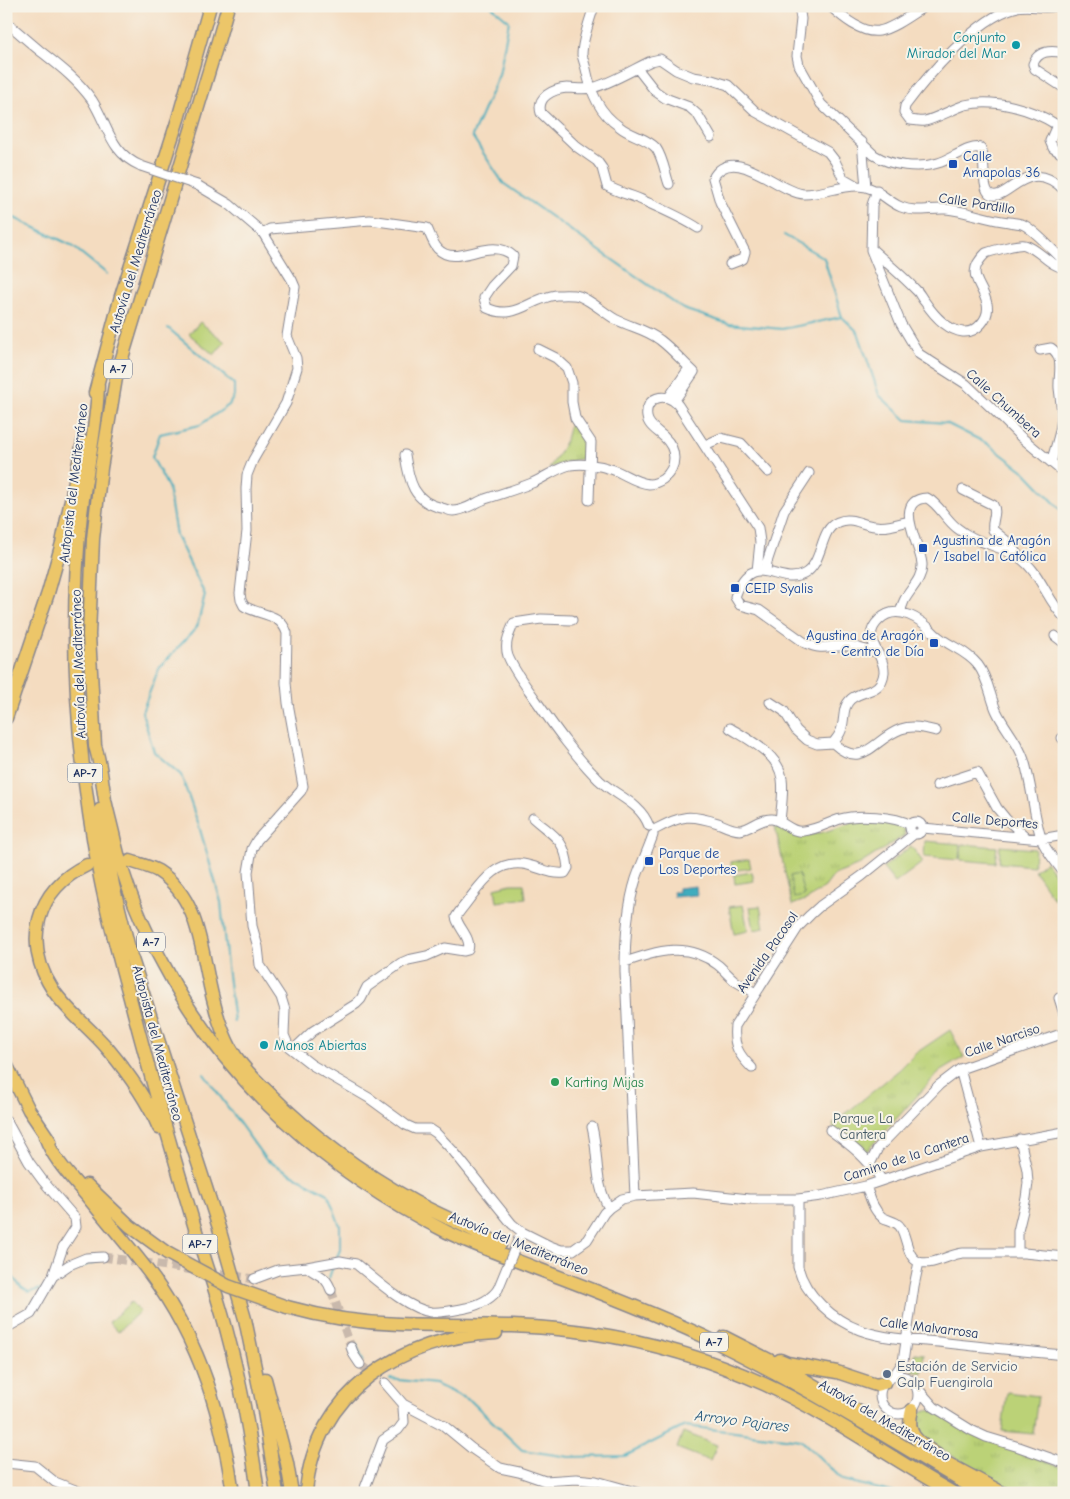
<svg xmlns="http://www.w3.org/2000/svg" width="1070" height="1499" font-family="'Comic Neue',sans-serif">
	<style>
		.grass { fill: url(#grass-tufts); stroke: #6b806a }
		.garden { fill: #bbd277; stroke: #6b806a }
		.water { fill: #3facbd; stroke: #2d6e8e }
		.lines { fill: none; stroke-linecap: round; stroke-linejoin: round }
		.stream { stroke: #3facbd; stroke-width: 2 }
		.minor-tunnel { stroke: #c9b9ac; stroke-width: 9; stroke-dasharray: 9 4.5; stroke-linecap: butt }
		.minor-casing { stroke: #88868f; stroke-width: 11 }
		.highway-casing { stroke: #88868f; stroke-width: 15 }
		.minor { stroke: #fff; stroke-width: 9 }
		.highway { stroke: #ecc669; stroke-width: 12 }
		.minor-bridge-casing { stroke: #88868f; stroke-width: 11; stroke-linecap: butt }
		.highway-bridge-casing { stroke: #88868f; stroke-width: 15; stroke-linecap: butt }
		.minor-bridge { stroke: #fff; stroke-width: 9 }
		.highway-bridge { stroke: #ecc669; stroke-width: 12 }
		.culture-dot { fill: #0f9aa8; stroke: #f7f3e8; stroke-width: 2 }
		.transit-dot { fill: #1a4fb4; stroke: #f7f3e8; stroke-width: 2 }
		.leisure-dot { fill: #2e9e5b; stroke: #f7f3e8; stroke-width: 2 }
		.service-dot { fill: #5c6f8a; stroke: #f7f3e8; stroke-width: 2 }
		.labels { text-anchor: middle; stroke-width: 4; stroke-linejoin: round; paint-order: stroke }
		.shield { fill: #f7f3e8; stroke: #5d6a87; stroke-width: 1 }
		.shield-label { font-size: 12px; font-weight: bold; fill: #1b2f5e }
		.culture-label { font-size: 14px; fill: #0d838f; stroke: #f7f3e8; text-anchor: end }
		.transit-label { font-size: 14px; fill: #164399; stroke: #f7f3e8; text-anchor: start }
		.street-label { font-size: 14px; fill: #1b2f5e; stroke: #f7f3e8 }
		.leisure-label { font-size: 14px; fill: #27864d; stroke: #f7f3e8; text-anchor: start }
		.park-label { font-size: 14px; fill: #435864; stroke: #f7f3e8 }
		.service-label { font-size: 14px; fill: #4e5e75; stroke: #f7f3e8; text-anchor: start }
		.water-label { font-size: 15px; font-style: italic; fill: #285b7f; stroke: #f7f3e8 }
	</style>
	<defs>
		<pattern id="grass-tufts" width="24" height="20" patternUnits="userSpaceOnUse" patternTransform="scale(1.25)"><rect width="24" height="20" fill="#bbd277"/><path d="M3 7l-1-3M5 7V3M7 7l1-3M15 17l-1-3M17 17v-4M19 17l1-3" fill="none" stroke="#a0b569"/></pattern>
	</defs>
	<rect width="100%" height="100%" fill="#f7f3e8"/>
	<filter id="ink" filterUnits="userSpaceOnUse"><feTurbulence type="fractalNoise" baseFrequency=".02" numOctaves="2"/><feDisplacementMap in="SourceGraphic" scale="10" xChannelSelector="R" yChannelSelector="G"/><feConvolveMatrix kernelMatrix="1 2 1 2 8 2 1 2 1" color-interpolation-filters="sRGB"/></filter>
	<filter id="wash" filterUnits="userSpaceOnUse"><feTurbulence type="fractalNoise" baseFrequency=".0096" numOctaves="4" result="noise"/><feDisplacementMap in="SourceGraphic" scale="20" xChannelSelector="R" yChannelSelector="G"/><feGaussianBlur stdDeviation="1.12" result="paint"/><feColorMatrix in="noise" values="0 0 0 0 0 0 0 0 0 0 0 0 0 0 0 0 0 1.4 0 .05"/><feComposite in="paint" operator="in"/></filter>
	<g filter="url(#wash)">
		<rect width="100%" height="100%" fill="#f4dcc0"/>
		<!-- grass -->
		<path class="grass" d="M571 416 586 442 585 458 566 462 549 468C563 449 568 439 571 416Z
			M859 821 896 824 905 828 904 836 857 866 834 875 825 887 808 899 792 905 775 826C807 845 827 829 859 821Z
			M950 1030 964 1057 939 1072 865 1153 834 1129 833 1124 899 1070 916 1053Z
			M926 1410 933 1411 1018 1450 1064 1469V1491H1011L919 1436 914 1418 916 1414Z"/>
		<!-- garden -->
		<path class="garden" d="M200 322 225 342 214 355 189 334Z
			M925 841 960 844 959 860 924 857Z
			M962 844 997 847 995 863 960 860Z
			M911 846 923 862 895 883 883 868Z
			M1000 846 1035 849 1034 866 999 863Z
			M749 859 751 868 732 871 731 862Z
			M1046 862 1064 887V892L1054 899 1034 870Z
			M752 872 754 881 735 884 734 875Z
			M799 874 804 896 794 898 790 876Z
			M511 884H524L526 898 497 902 495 888Z
			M743 905 748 931 734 934 729 907Z
			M760 906 764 928 754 930 750 907Z
			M131 1302 140 1311 118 1332 109 1322Z
			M915 1353 924 1354 922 1373 913 1371Z
			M1007 1392 1038 1396 1033 1434 1002 1431Z
			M683 1432 717 1445 710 1461 677 1448Z"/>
		<!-- water -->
		<path class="water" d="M696 886 697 895 674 897 673 892H678V888Z"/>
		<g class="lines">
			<!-- stream -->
			<path class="stream" d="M491 6 509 21 499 75 472 136 503 183 683 309 729 324 782 329 842 317
				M6 214 71 245 107 274
				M784 235 824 258 842 317 858 332 879 395 906 420 946 423 988 444 1025 472 1064 513
				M168 328 234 384V396L229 405 200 425 160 434 152 457 168 487 176 535 205 595 197 627 159 668 142 712 154 752 181 775 199 826 221 902 227 967 234 1022
				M204 1074 266 1160 328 1194 340 1226V1250L336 1259
				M6 1269 21 1287 29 1292 41 1289
				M329 1278 333 1266
				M52 1285 83 1266 99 1261
				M356 1344 363 1361
				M390 1379 435 1384 471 1401 522 1450 569 1457 625 1456 685 1426 801 1440 843 1480 895 1493"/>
		</g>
	</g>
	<g filter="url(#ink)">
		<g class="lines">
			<!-- minor-tunnel -->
			<path class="minor-tunnel" d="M103 1257 194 1270
				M207 1272 254 1279
				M331 1290 351 1347
				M360 1364 385 1383"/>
			<defs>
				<path id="minor" d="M594 6C590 20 582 40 582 55 583 59 585 65 586 69 591 93 599 113 620 127 631 136 647 138 656 148 663 158 665 173 669 184
					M799 6 801 19 797 56 799 65 821 104 874 155C892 166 918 169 938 163 950 160 971 144 981 148 986 159 981 188 990 194 1007 204 1027 153 1064 190
					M830 6C842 17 862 34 879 31 894 28 912 14 925 6
					M1056 6C1043 10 1027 3 1014 8 976 19 928 75 905 106L904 112 910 120C914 120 920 122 925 121 935 119 953 109 965 105 995 98 1032 109 1057 125L1050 141 1053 148 1064 155
					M6 22C17 31 28 41 39 50 58 65 77 79 92 100 108 125 110 153 141 166
					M1064 53C1051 50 1038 50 1033 64L1035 69 1064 88
					M637 68 655 91 665 98 689 107 698 115 711 137
					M862 142 866 187
					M197 185 229 204 263 233 292 280 295 287 287 336 296 358 297 368 286 403 253 460 247 475 246 489 247 531 240 593 241 600 244 606C260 616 280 612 287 633L286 683 288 703 303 786 301 791 257 840 252 849 248 872 252 926 258 947 260 965 281 997 285 1010 284 1035 289 1047 312 1065 369 1098 406 1125 415 1129H430L436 1133 454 1152 512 1224 522 1232 550 1246 561 1250H573L587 1240 604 1213 609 1208 622 1199 635 1196 693 1193 749 1199H798L821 1196 866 1186 981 1147 1064 1132
					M877 190 872 205 871 250 901 324 919 354 966 384 1002 418 1021 437 1064 473
					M698 228C681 217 662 209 644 201 632 195 619 193 607 186L602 168 597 161 577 147 541 113C536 97 553 89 567 88 575 88 583 90 591 88 606 86 636 68 651 61L660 59 676 70 693 77 712 80 728 85 756 112 828 152 835 161 843 178 857 186
					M263 233 270 229 370 220 427 228C430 234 433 244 438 249 457 269 490 235 513 256L511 266 492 286 484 298 487 308C516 321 528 299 556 295 563 295 572 294 579 296 592 301 603 312 615 319 630 327 646 329 660 340 672 349 683 362 694 372L675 400
					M874 251C888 264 903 276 916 290 920 293 921 298 925 302 933 314 947 330 963 332 977 333 990 318 987 304 983 283 963 275 986 253 992 251 1020 243 1025 245 1040 250 1048 265 1064 268
					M730 264 743 259 745 252 720 202 713 178C733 142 779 193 804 194 822 194 839 186 857 186 878 186 884 200 901 207 915 213 931 208 946 209 967 211 988 220 1009 222 1014 223 1020 223 1024 225 1037 232 1052 250 1064 261
					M538 349 556 358 567 368 572 383V402L575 418 591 442 589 500
					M1040 350 1051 348C1065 357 1058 375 1059 388 1060 396 1061 404 1062 412 1062 429 1056 446 1051 462
					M669 397 689 368
					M705 445 721 438 741 443 768 472
					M405 455C409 481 413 502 442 508 446 509 450 511 453 511 464 511 475 503 485 499 501 494 517 489 532 483 544 478 557 468 570 465 582 463 599 465 611 469 624 473 635 483 649 484 654 484 660 481 663 479 678 467 677 449 664 437 658 431 648 426 647 417 644 398 666 390 678 405L758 528 760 542 757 571
					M963 490 993 505C998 513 991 521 993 530L1009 543 1019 557
					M766 571 767 562 784 511 809 473
					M901 613C901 594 923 584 922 564 921 546 891 500 927 498 939 504 946 520 957 528 975 543 1000 545 1020 558 1040 572 1047 600 1064 617
					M572 620 541 619 514 623C509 634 504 644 508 656 514 671 526 686 535 699 554 726 575 756 599 780 616 796 640 802 649 826
					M1055 636 1064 643
					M876 652C867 651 858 647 849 646 831 644 825 652 805 643L759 610 740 605 735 597C752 546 778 588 804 574 824 563 819 529 838 522 851 516 862 525 875 526 886 528 898 524 909 521
					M770 702 784 711 796 730 807 740 817 744 833 743C863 771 873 739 901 729 913 725 924 728 936 731
					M730 728C749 740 779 754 782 779 784 793 781 808 780 822
					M1062 738 1064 740
					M833 743C837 738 841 734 842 727 845 717 842 707 851 699 863 689 882 694 884 672 885 653 859 639 879 620 897 602 922 620 935 634 948 646 966 650 978 665 988 678 990 696 996 710 1004 728 1018 741 1024 760 1032 785 1033 812 1041 838 1045 850 1056 862 1064 873
					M937 785 977 772 997 808 1006 819 1025 836
					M910 828a6 6 0 1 1 12 0a6 6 0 1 1-12 0Z
					M923 828 1041 839 1058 836 1064 837
					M656 829C682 815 690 814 718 823 725 826 732 830 740 830 751 829 760 818 772 819 784 821 791 833 803 831 816 830 828 823 840 819 858 814 894 816 911 825
					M625 962C658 951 687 941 718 965 724 970 729 976 735 981 742 985 749 989 755 993
					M1059 998 1064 1014
					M293 1050 313 1031 356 1004 361 999 367 987 401 963 408 960 427 956 445 948 464 951 468 950C472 938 458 928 456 917 460 910 466 904 470 898 484 880 497 861 523 864 538 866 549 875 565 873L568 868C565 838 553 836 533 818
					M752 1068C738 1054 733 1045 735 1026L799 926 810 915 820 906 862 876 914 834
					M960 1069 981 1147
					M6 1120 29 1162 43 1181 75 1218 76 1227 63 1247 53 1276
					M592 1127C599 1154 594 1184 609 1208
					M830 1130C852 1146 866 1157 882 1180
					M870 1164 878 1148 939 1085 960 1069 1064 1033
					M866 1186C870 1197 873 1210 882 1217 889 1221 897 1221 901 1228 907 1238 907 1258 919 1262 934 1266 949 1254 963 1253H1024L1064 1257
					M635 1196 625 971C625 941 627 907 636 879 641 864 648 850 653 835
					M798 1199V1267C805 1295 833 1320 860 1330 885 1339 913 1340 939 1342 980 1347 1022 1351 1064 1355
					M1018 1253V1231L1026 1198 1028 1183 1027 1170 1020 1139
					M307 1267C319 1277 325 1274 331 1290
					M254 1279 278 1270 307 1267 340 1261 356 1264C375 1279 407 1309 431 1312 443 1313 455 1310 466 1308 478 1305 491 1300 498 1289
					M6 1328 31 1314 53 1276 69 1265 86 1258 103 1257
					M351 1347 354 1355 360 1364
					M880 1395a19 19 0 1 1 38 0a19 19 0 1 1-38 0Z
					M893 1377 903 1362 914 1286 919 1262
					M385 1383 404 1405
					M918 1389 934 1407 971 1430 986 1437 1019 1447 1064 1463
					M6 1463 35 1466 55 1482 83 1493
					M363 1493 383 1440 398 1430 404 1422 403 1408 405 1405 443 1425 471 1448 500 1468 519 1472 545 1481 576 1479 596 1481 639 1493"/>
				<path id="highway" d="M228 6 218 41 116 378 101 468 93 539 89 635 95 746C101 764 102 782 105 800 108 814 112 828 115 842 125 886 143 928 165 967 227 1084 330 1173 447 1232 476 1246 508 1257 538 1269 594 1290 649 1311 703 1336 798 1381 891 1440 982 1493
					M98 385C97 428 86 471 81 514 68 635 77 758 100 877 108 918 119 958 130 998 150 1075 172 1151 195 1228 206 1264 219 1300 228 1336 242 1388 251 1440 258 1493
					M95 393 121 296 178 119 210 6
					M6 718 48 593 62 543 83 442
					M100 810 113 885 131 956 219 1228 245 1319 264 1411 277 1493
					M130 861C139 864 149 866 158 871 201 899 201 954 213 999 217 1016 223 1034 231 1049 240 1065 254 1079 268 1092 311 1135 362 1173 415 1202 443 1217 473 1228 500 1245
					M87 865C36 889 22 943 53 990 68 1012 90 1028 108 1049 128 1073 147 1099 159 1128
					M6 1064 29 1110 50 1141
					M45 1136C53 1159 71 1177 86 1195 103 1216 120 1236 137 1257 195 1328 220 1403 233 1493
					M87 1185 130 1226 167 1253
					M287 1307C323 1317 361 1323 399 1324 463 1326 527 1323 591 1333 651 1342 709 1359 764 1384 830 1414 890 1458 953 1493
					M724 1337 777 1364 861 1413
					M780 1360 787 1363 837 1372 876 1385 884 1383
					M265 1379 287 1463 292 1493
					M912 1410C905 1435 918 1442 937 1455
					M928 1453 1003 1493
					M306 1493C313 1393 403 1336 496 1333"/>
			</defs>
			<!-- minor casing -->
			<use href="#minor" class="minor-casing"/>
			<!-- highway casing -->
			<use href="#highway" class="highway-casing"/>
			<!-- minor -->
			<use href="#minor" class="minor"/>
			<!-- highway -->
			<use href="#highway" class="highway"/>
			<defs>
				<path id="minor-bridge" d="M141 166 197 185
					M498 1289 519 1238"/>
				<path id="highway-bridge" d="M167 1253 228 1286 287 1307"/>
			</defs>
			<!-- minor-bridge casing -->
			<use href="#minor-bridge" class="minor-bridge-casing"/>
			<!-- highway-bridge casing -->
			<use href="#highway-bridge" class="highway-bridge-casing"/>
			<!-- minor-bridge -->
			<use href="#minor-bridge" class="minor-bridge"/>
			<!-- highway-bridge -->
			<use href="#highway-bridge" class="highway-bridge"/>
		</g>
	</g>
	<!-- markers -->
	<g class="culture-dot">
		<circle cx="1016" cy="45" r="5"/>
		<circle cx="264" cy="1045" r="5"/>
	</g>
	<g class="transit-dot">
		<rect x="948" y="159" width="10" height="10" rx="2.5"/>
		<rect x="918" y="543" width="10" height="10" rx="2.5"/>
		<rect x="730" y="583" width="10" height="10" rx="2.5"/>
		<rect x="929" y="638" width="10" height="10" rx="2.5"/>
		<rect x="644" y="856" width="10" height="10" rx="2.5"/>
	</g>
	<circle class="leisure-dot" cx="555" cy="1082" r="5"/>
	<circle class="service-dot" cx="887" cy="1374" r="5"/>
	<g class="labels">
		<!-- shield labels -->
		<g class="shield">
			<rect x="104" y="359.5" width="28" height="19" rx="4"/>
			<rect x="67.5" y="763.5" width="35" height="19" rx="4"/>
			<rect x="137" y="932.5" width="28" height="19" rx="4"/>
			<rect x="182.5" y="1234.5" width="35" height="19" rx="4"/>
			<rect x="700" y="1332.5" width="28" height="19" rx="4"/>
		</g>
		<g class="shield-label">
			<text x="118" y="373">A-7</text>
			<text x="85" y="777">AP-7</text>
			<text x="151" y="946">A-7</text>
			<text x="200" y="1248">AP-7</text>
			<text x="714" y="1346">A-7</text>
		</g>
		<!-- culture labels -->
		<g class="culture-label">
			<text x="1006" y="42">Conjunto<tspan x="1006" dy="16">Mirador del Mar</tspan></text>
			<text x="274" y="1050" text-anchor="start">Manos Abiertas</text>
		</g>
		<!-- transit labels -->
		<g class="transit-label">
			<text x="963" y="161">Calle<tspan x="963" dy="16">Amapolas 36</tspan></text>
			<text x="933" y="545">Agustina de Aragón<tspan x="933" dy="16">/ Isabel la Católica</tspan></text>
			<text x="745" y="593">CEIP Syalis</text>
			<text x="924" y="640" text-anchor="end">Agustina de Aragón<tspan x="924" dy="16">- Centro de Día</tspan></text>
			<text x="659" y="858">Parque de<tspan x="659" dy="16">Los Deportes</tspan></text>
		</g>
		<!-- street labels -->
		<g class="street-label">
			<text transform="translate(977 203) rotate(9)" y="5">Calle Pardillo</text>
			<text transform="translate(135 261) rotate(-73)" y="5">Autovía del Mediterráneo</text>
			<text transform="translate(1004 403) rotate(42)" y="5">Calle Chumbera</text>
			<text transform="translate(73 483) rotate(-83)" y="5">Autopista del Mediterráneo</text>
			<text transform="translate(78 664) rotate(-92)" y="5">Autovía del Mediterráneo</text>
			<text transform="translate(995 820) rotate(5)" y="5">Calle Deportes</text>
			<text transform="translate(767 952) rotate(-55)" y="5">Avenida Pacosol</text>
			<text transform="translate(1002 1040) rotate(-19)" y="5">Calle Narciso</text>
			<text transform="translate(158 1043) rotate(75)" y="5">Autopista del Mediterráneo</text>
			<text transform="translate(906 1157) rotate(-18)" y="5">Camino de la Cantera</text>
			<text transform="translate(519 1243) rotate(22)" y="5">Autovía del Mediterráneo</text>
			<text transform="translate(929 1327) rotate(7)" y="5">Calle Malvarrosa</text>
			<text transform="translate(885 1420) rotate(30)" y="5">Autovía del Mediterráneo</text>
		</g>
		<!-- leisure labels -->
		<g class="leisure-label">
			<text x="565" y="1087">Karting Mijas</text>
		</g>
		<!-- park labels -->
		<g class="park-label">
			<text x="863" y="1123">Parque La<tspan x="863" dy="16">Cantera</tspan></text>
		</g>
		<!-- service labels -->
		<g class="service-label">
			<text x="897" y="1371">Estación de Servicio<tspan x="897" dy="16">Galp Fuengirola</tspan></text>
		</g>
		<!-- water labels -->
		<g class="water-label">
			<text transform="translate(742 1421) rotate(7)" y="5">Arroyo Pajares</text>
		</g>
	</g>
	<!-- margin -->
	<rect width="1070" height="1499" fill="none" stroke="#f7f3e8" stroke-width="25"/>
</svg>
